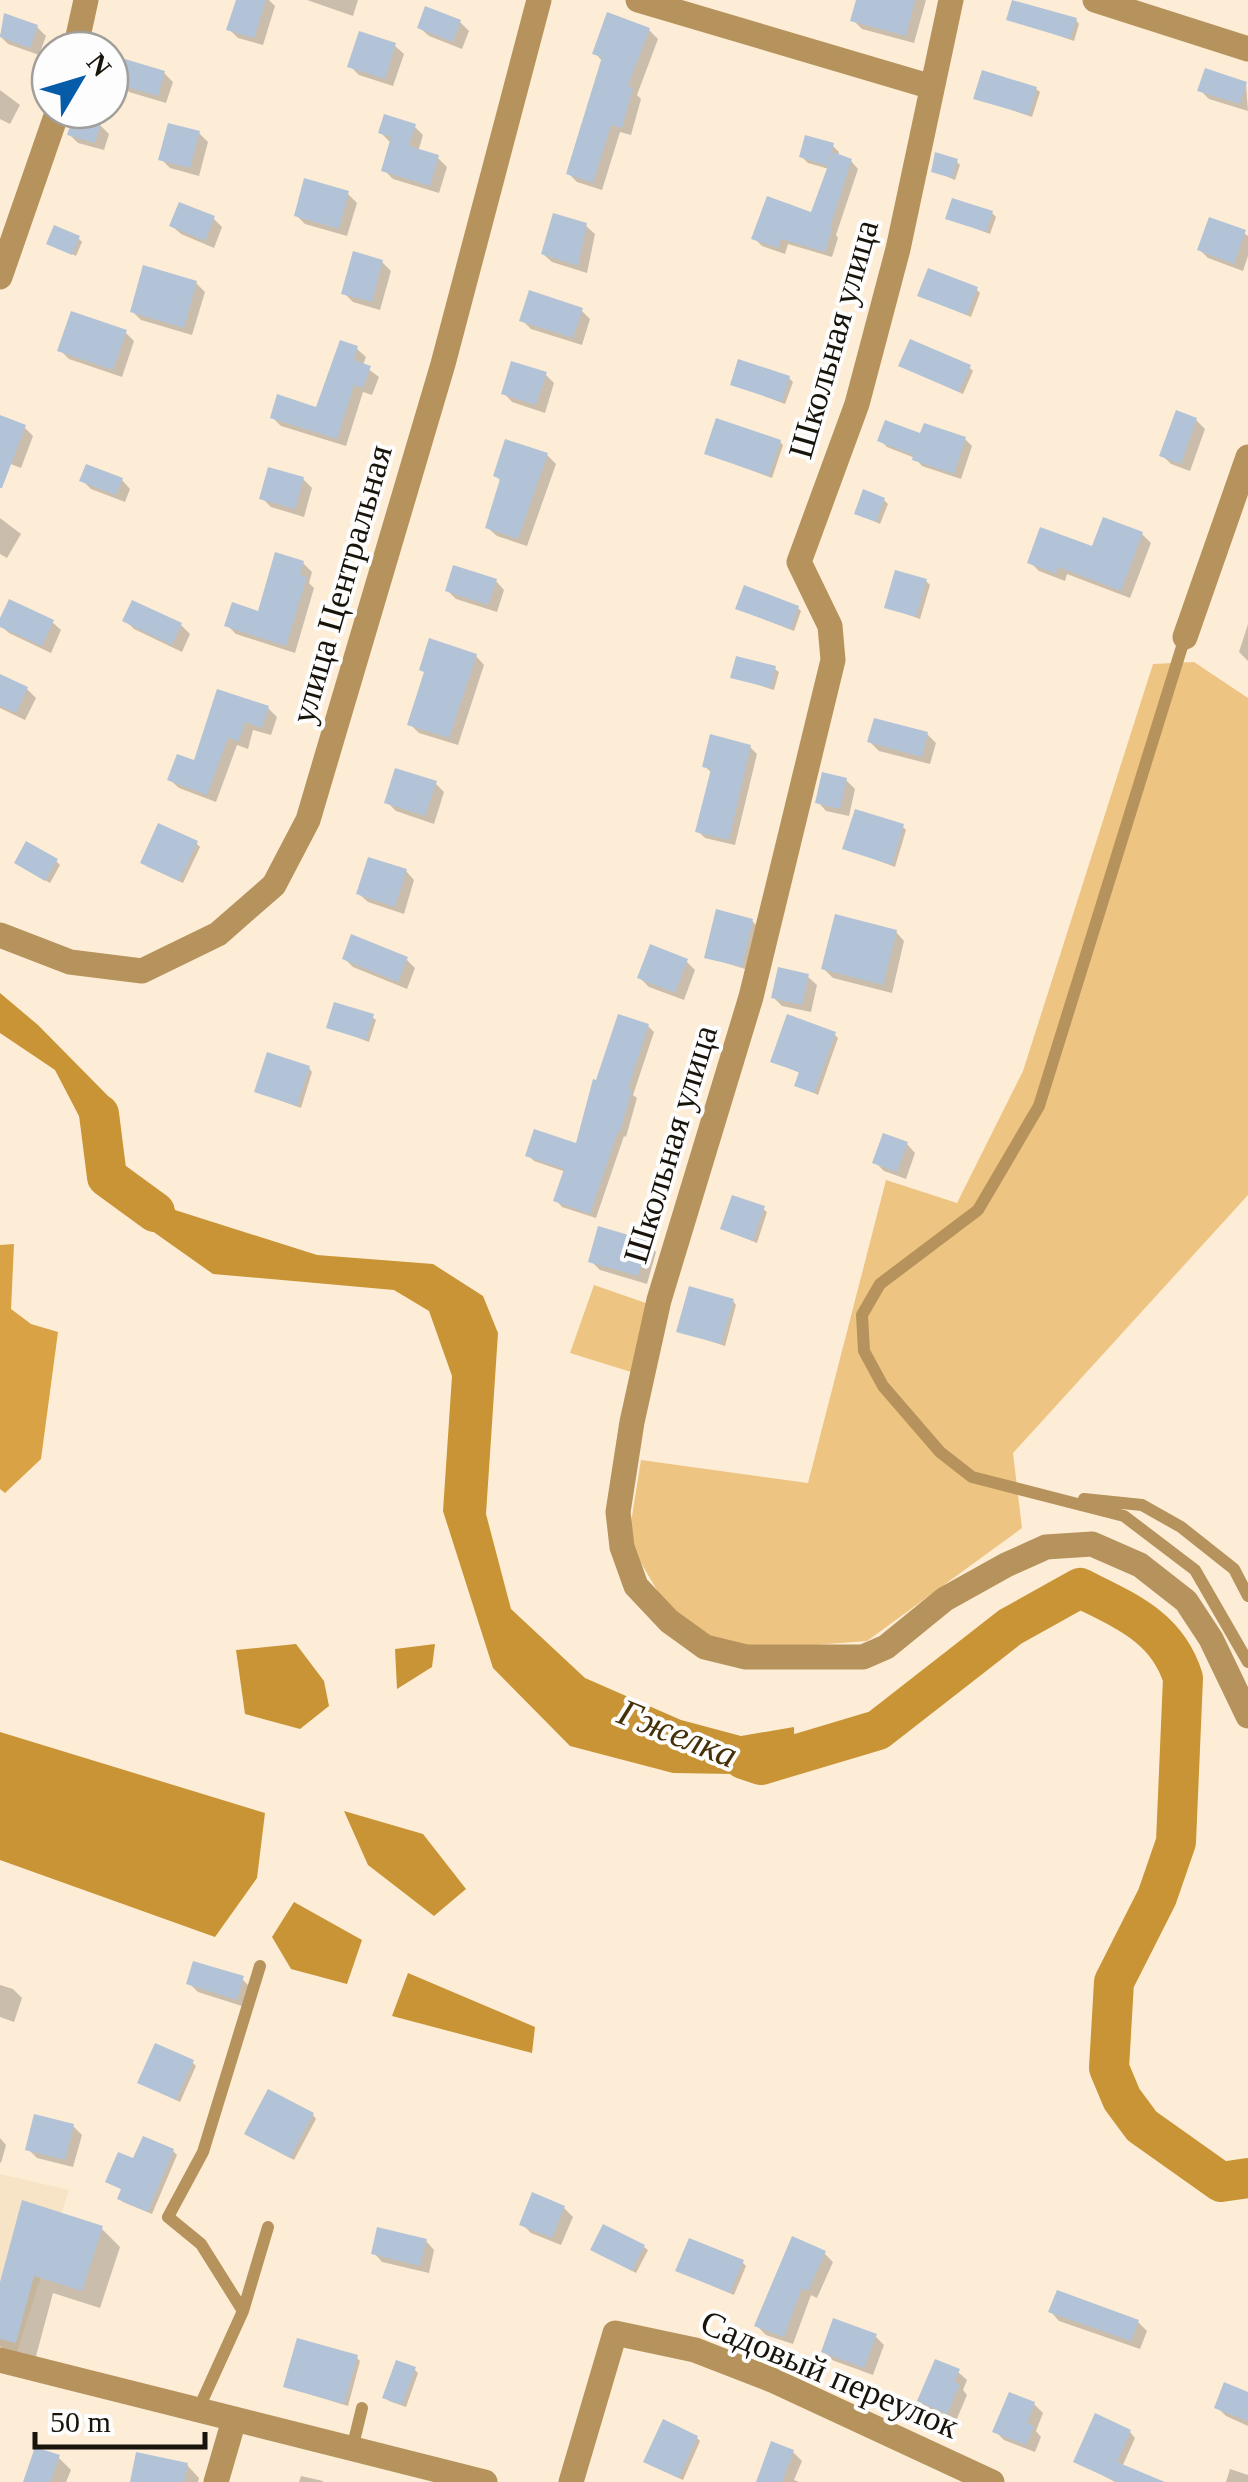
<svg xmlns="http://www.w3.org/2000/svg" width="1248" height="2482" font-family="Georgia,serif">
	<style>
		.built { fill: #f7e3c5 }
		.green { fill: #eec482 }
		.forest { fill: #d8a245 }
		.water { fill: #c99435 }
		.shadow { fill: #0003 }
		.lines { fill: none; stroke-linecap: round; stroke-linejoin: round }
		.river { stroke: #c99435; stroke-width: 40 }
		.building { fill: #b2c3d8 }
		.lane { stroke: #b6935c; stroke-width: 12 }
		.street { stroke: #b6935c; stroke-width: 25 }
		.labels { text-anchor: middle; stroke-width: 8; stroke-linejoin: round; paint-order: stroke }
		.street-label { font-size: 35px; fill: #18130b; stroke: #fdfdfd }
		.water-label { font-size: 38px; font-style: italic; fill: #463008; stroke: #fdfdfd }
	</style>
	<rect width="100%" height="100%" fill="#fdedd6"/>
	<!-- built -->
	<path class="built" d="M0 2174 69 2190 15 2358 0 2354Z"/>
	<!-- green -->
	<path class="green" d="M1194 662 1248 698V1195L1013 1453 1022 1528 867 1641 750 1650 680 1629 628 1541 641 1460 808 1483 886 1180 957 1203 1023 1071 1153 664Z
		M594 1285 663 1309 644 1376 570 1353Z"/>
	<!-- forest -->
	<path class="forest" d="M14 1244 11 1309 31 1324 58 1332 41 1459 5 1493 0 1489V1245Z"/>
	<!-- water -->
	<path class="water" d="M0 993 38 1025 109 1097 107 1160 175 1210 317 1255 433 1264 483 1296 498 1333 486 1514 511 1609 585 1678 681 1720 741 1736 794 1727 795 1775 673 1773 570 1746 493 1668 443 1511 452 1376 429 1311 394 1290 213 1274 131 1216 55 1070 0 1033Z
		M296 1644 324 1681 329 1706 300 1729 245 1714 236 1650Z
		M435 1644 432 1667 397 1689 395 1649Z
		M0 1732 265 1813 257 1878 215 1937 0 1860Z
		M344 1811 423 1834 466 1889 434 1916 368 1865Z
		M294 1902 362 1940 347 1984 291 1969 272 1937Z
		M408 1973 535 2027 532 2053 392 2016Z"/>
	<!-- shadow -->
	<path class="shadow" d="M238 0H269L275 6 263 45 238 38 229 29Z
		M307 0H358L353 16Z
		M878 0H926L914 43 862 29 853 20Z
		M6 16 37 27 46 36 39 55 8 44 0 36Z
		M1009 19 1076 20 1079 24 1074 41Z
		M460 22 469 31 462 49 429 36 420 28Z
		M649 30 658 39 637 95 641 99 631 135 620 132 602 190 577 182 568 173 603 62 595 53Z
		M395 46 404 54 393 86 359 75 350 66Z
		M164 73 173 82 166 103 129 92 120 83Z
		M1246 84 1248 111 1209 99 1200 90Z
		M1036 89 1040 92 1032 117 976 98Z
		M0 90 20 105 10 124 0 119Z
		M100 125 109 134 104 150 78 143 69 134Z
		M414 126 423 135 418 152 438 158 447 167 439 193 393 179 384 170 390 142 381 133Z
		M199 133 208 142 199 176 170 168 161 159Z
		M833 146 839 152 838 157 851 161 858 169 836 235 838 238 832 257 788 244 785 254 762 246 754 238 813 215 829 169 808 163 802 157Z
		M956 161 960 165 955 180 934 171Z
		M348 194 357 203 347 236 305 224 296 215Z
		M992 213 996 217 990 234 948 218Z
		M213 218 222 227 214 248 181 234 172 226Z
		M586 226 595 234 587 273 552 262 543 254Z
		M1244 233 1248 236V256L1243 271 1208 258 1199 249Z
		M78 238 82 242 76 256 49 243Z
		M382 262 391 271 380 310 353 302 344 293Z
		M196 283 205 292 192 335 141 320 132 311Z
		M976 289 980 293 971 317 920 296Z
		M581 310 590 319 582 345 531 329 522 320Z
		M125 332 134 341 122 377 69 359 60 350Z
		M357 349 366 357 363 365 379 377 372 395 363 392 346 446 281 426 272 417 317 410Z
		M901 366 969 367 973 371 963 394Z
		M545 374 554 383 545 413 512 402 504 393Z
		M789 378 793 382 785 404 733 384Z
		M1196 420 1205 429 1190 471 1171 464 1162 455Z
		M0 425 24 427 33 436 21 468 0 460Z
		M921 437 965 439 972 446 961 479 922 466 915 458 887 447 880 440Z
		M780 442 783 445 772 478 707 454Z
		M547 455 556 464 527 546 497 536 488 528 502 482 496 476Z
		M303 479 312 488 304 517 271 507 262 498Z
		M82 480H122L130 489 125 502 91 489Z
		M884 500 888 504 880 524 857 513Z
		M0 518 21 534 7 558 0 554Z
		M1142 534 1151 543 1130 598 1067 574 1065 581 1039 571 1030 562 1093 549Z
		M303 563 312 572 309 583 314 588 295 653 236 634 227 625 260 614Z
		M496 581 504 590 497 612 456 599 447 590Z
		M926 581 930 585 920 619 887 607Z
		M798 608 801 611 794 631 738 609Z
		M125 620 181 625 190 634 182 652 134 629Z
		M52 622 61 630 51 653 9 633 0 625Z
		M1248 624V661L1239 652Z
		M476 656 484 665 458 745 419 733 410 724 426 674 422 670Z
		M775 669 779 672 774 690 733 677Z
		M0 677 27 689 36 698 25 720 0 708Z
		M218 692 268 708 277 717 271 735 253 730 248 749 237 745 216 802 179 788 170 780 195 764Z
		M927 734 936 743 930 764 879 751 870 742Z
		M750 747 757 754 735 845 705 838 698 831 711 772 704 766Z
		M846 780 855 789 849 816 826 811 818 802Z
		M435 783 444 792 434 824 396 811 387 802Z
		M903 827 906 830 895 867 845 848Z
		M196 843 200 847 183 883 146 866Z
		M56 861 60 865 50 883 20 866Z
		M406 871 414 880 404 914 368 902 359 894Z
		M752 921 756 925 745 969 707 957Z
		M896 932 904 941 892 993 833 978 824 969Z
		M344 958 406 959 415 968 407 989 353 967Z
		M686 961 695 970 684 1000 649 987 640 978Z
		M808 977 817 985 811 1012 782 1006 773 997Z
		M372 1017 376 1020 369 1042 329 1027Z
		M648 1026 654 1032 633 1095 637 1098 626 1137 624 1136 596 1218 562 1207 556 1200 566 1172 534 1161 528 1155 577 1146Z
		M834 1034 838 1038 818 1095 797 1085 802 1074 773 1061Z
		M309 1068 312 1072 301 1108 257 1092Z
		M907 1144 915 1153 906 1179 884 1171 875 1162Z
		M763 1209 767 1212 757 1243 723 1229Z
		M647 1243 656 1252 647 1284 600 1270 591 1261Z
		M733 1301 736 1305 725 1346 679 1331Z
		M242 1979 251 1988 245 2007 198 1992 189 1983Z
		M0 1985 13 1989 22 1998 14 2022 0 2017Z
		M192 2062 196 2066 180 2102 140 2082Z
		M313 2115 316 2119 294 2160 251 2137Z
		M73 2126 82 2135 73 2167 37 2158 28 2149Z
		M0 2138 6 2145 1 2163 0 2162Z
		M173 2151 177 2155 152 2214 123 2202 119 2198 123 2190 108 2182 135 2161Z
		M564 2208 573 2217 561 2245 531 2233 522 2224Z
		M101 2228 120 2247 100 2308 53 2293 35 2360 7 2353 0 2346V2292Z
		M426 2241 434 2250 429 2273 382 2262 374 2253Z
		M644 2247 648 2250 636 2273 593 2250Z
		M824 2253 833 2262 817 2298 811 2295 793 2344 766 2335 757 2326Z
		M742 2262 746 2266 734 2295 678 2271Z
		M1051 2312 1138 2322 1147 2331 1140 2349 1059 2321Z
		M875 2336 884 2345 873 2375 832 2360 824 2351Z
		M356 2357 360 2361 348 2406 286 2387Z
		M414 2369 418 2373 406 2407 389 2401 385 2397Z
		M958 2372 967 2380 963 2390 967 2395 956 2421 928 2410 920 2401Z
		M1248 2394V2426L1226 2416 1217 2407Z
		M1010 2395 1034 2404 1043 2413 1036 2431 1041 2437 1035 2452 1004 2440 995 2431Z
		M1130 2432 1135 2438 1122 2467 1163 2482H1115L1076 2461Z
		M697 2438 700 2441 683 2480 650 2465Z
		M793 2452 802 2461 794 2480 799 2482H758Z
		M58 2457 71 2470 66 2482H26Z
		M187 2465 199 2478 198 2482H132Z
		M1230 2469 1248 2475V2482H1226Z
		M301 2476 323 2481V2482H299Z"/>
	<g class="lines">
		<!-- river -->
		<path class="river" d="M99 1114 107 1177 155 1212
			M743 1759 761 1765 878 1730 1010 1627 1080 1588C1126 1611 1167 1627 1183 1678L1176 1842 1157 1897 1114 1982 1109 2068 1122 2099 1142 2126 1221 2182 1248 2178"/>
	</g>
	<!-- building -->
	<path class="building" d="M236 0H266L254 38 226 30Z
		M856 0H915L906 36 850 21Z
		M1012 0 1077 18 1070 39 1006 20Z
		M425 6 461 20 453 42 417 28Z
		M607 12 650 28 628 86 633 88 622 128 611 125 593 183 566 174 602 57 592 54Z
		M4 13 38 25 30 48 0 37Z
		M359 31 396 43 385 79 347 67Z
		M125 59 165 71 158 96 117 84Z
		M1205 68 1247 82 1240 104 1197 91Z
		M982 70 1037 87 1029 115 973 99Z
		M74 114 101 123 95 143 67 135Z
		M384 114 416 124 409 146 439 155 430 186 381 171 391 137 378 133Z
		M168 123 200 131 190 168 158 160Z
		M805 135 834 143 828 166 799 157Z
		M833 152 852 159 830 227 832 228 825 252 781 239 778 248 751 239 767 196 811 212Z
		M935 152 958 159 952 178 931 172Z
		M304 178 349 191 339 229 294 216Z
		M952 198 993 211 986 232 945 219Z
		M179 202 215 216 205 241 169 226Z
		M553 213 587 223 578 266 541 254Z
		M1209 217 1246 230 1234 264 1197 250Z
		M54 225 80 236 72 255 46 244Z
		M353 251 383 260 372 302 341 294Z
		M143 265 197 281 184 328 130 312Z
		M928 268 978 287 967 315 917 296Z
		M529 290 583 308 573 338 519 321Z
		M71 311 127 330 113 370 57 351Z
		M910 339 971 365 959 392 898 366Z
		M340 340 358 346 354 360 371 366 363 388 354 385 337 439 270 418 277 394 316 407Z
		M738 359 790 376 782 402 730 385Z
		M511 361 547 372 536 405 501 394Z
		M1176 410 1197 418 1181 464 1159 456Z
		M0 415 26 425 2 488H0Z
		M716 418 781 440 769 476 704 454Z
		M885 420 920 433 924 423 966 437 954 474 912 460 913 455 877 441Z
		M505 439 548 453 518 539 485 528 500 479 493 476Z
		M86 464 123 478 116 495 79 481Z
		M268 467 304 477 295 509 259 499Z
		M863 489 885 498 876 522 854 514Z
		M1103 517 1143 532 1121 591 1058 567 1056 574 1027 563 1040 527 1092 546Z
		M275 552 304 561 300 575 307 577 286 646 224 626 232 602 258 611Z
		M453 565 497 579 488 605 445 591Z
		M895 570 927 579 916 617 884 608Z
		M744 585 799 606 791 629 735 609Z
		M9 599 54 620 42 646 0 627V618Z
		M132 600 182 623 172 645 122 621Z
		M429 638 477 654 449 738 407 725 424 672 419 670Z
		M736 656 776 666 771 688 730 678Z
		M0 674 28 687 16 713 0 706Z
		M217 689 269 706 262 728 245 722 239 741 228 738 207 795 167 780 177 754 194 760Z
		M874 718 928 732 922 757 867 742Z
		M710 734 751 745 729 840 695 832 711 769 702 767Z
		M395 768 437 781 425 816 384 803Z
		M822 772 847 778 840 809 815 803Z
		M855 809 904 824 892 865 842 849Z
		M158 823 198 841 179 881 140 863Z
		M26 841 58 859 45 881 14 863Z
		M368 857 407 869 395 907 356 894Z
		M716 909 753 919 742 967 704 958Z
		M835 914 897 930 883 985 821 969Z
		M351 934 408 957 398 982 342 959Z
		M650 944 688 959 675 993 637 978Z
		M778 967 809 974 802 1005 771 998Z
		M334 1002 374 1014 366 1040 326 1028Z
		M618 1014 649 1024 628 1089 632 1090 620 1132 618 1131 590 1214 553 1201 564 1169 525 1156 534 1129 576 1143 593 1079 596 1080Z
		M787 1014 836 1032 814 1093 794 1086 799 1072 770 1062Z
		M267 1052 310 1066 297 1106 254 1092Z
		M883 1133 908 1142 897 1172 872 1163Z
		M732 1195 765 1206 753 1241 720 1229Z
		M598 1226 649 1241 638 1276 588 1262Z
		M689 1286 734 1299 721 1344 676 1332Z
		M193 1961 244 1976 237 2000 186 1984Z
		M155 2043 194 2060 176 2100 137 2083Z
		M268 2089 314 2113 290 2158 244 2134Z
		M34 2114 74 2124 65 2160 25 2150Z
		M143 2136 174 2149 148 2212 117 2199 121 2189 105 2182 118 2152 133 2158Z
		M532 2192 565 2206 552 2238 519 2225Z
		M22 2200 103 2226 82 2291 34 2276 16 2343 0 2339V2282Z
		M603 2224 645 2245 632 2271 590 2250Z
		M377 2227 427 2239 420 2266 371 2254Z
		M792 2236 826 2251 808 2291 802 2288 784 2337 754 2326Z
		M689 2238 744 2260 730 2293 675 2271Z
		M1057 2290 1139 2320 1131 2341 1048 2312Z
		M833 2318 877 2334 864 2368 821 2352Z
		M297 2338 358 2355 344 2404 283 2387Z
		M935 2359 960 2369 954 2382 960 2384 947 2414 917 2401Z
		M396 2360 416 2367 402 2405 382 2398Z
		M1224 2382 1248 2392V2421L1214 2408Z
		M1009 2392 1035 2402 1027 2423 1034 2426 1026 2445 992 2432Z
		M1095 2413 1131 2430 1117 2462 1165 2482H1117L1073 2462Z
		M663 2419 698 2436 679 2478 643 2462Z
		M771 2441 794 2450 782 2482H756Z
		M35 2447 60 2455 50 2482H23Z
		M136 2452 188 2463 184 2482H130Z"/>
	<g class="lines">
		<!-- lane -->
		<path class="lane" d="M1185 637 1039 1106 978 1210 880 1284 862 1315 864 1351 883 1386 940 1452 972 1477 1124 1516 1195 1570 1248 1662
			M1084 1499 1142 1505 1181 1527 1234 1569 1248 1596
			M243 2311 201 2244 168 2217 203 2152 260 1966
			M198 2410 243 2311 268 2227
			M352 2449 362 2408"/>
		<!-- street -->
		<path class="street" d="M638 0 932 87
			M951 0 898 249 857 404 799 562 830 626 833 660 751 997 659 1300 632 1422 618 1512 622 1547 636 1586 669 1621 705 1647 746 1657H863L886 1647 945 1599 1006 1565 1046 1547 1092 1544 1140 1565 1186 1601 1211 1639 1248 1716
			M1095 0 1248 49
			M75 50 86 0
			M0 277 58 110
			M1185 637 1248 457
			M0 935 70 962 142 971 218 934 274 885 308 820 443 364 539 0
			M0 2360 485 2482
			M216 2482 234 2420
			M571 2482 615 2333 695 2350 772 2380 992 2482"/>
	</g>
	<g class="labels">
		<!-- street labels -->
		<g class="street-label">
			<text transform="translate(833 339) rotate(-74)" y="12">Школьная улица</text>
			<text transform="translate(341 584) rotate(-74)" y="12">улица Центральная</text>
			<text transform="translate(670 1144) rotate(-73)" y="12">Школьная улица</text>
			<text transform="translate(830 2374) rotate(23)" y="12">Садовый переулок</text>
		</g>
		<!-- water labels -->
		<g class="water-label">
			<text transform="translate(678 1733) rotate(22)" y="13">Гжелка</text>
		</g>
	</g>
	<!-- north arrow -->
	<g transform="translate(80 80) rotate(52)"><circle r="48" fill="#fdfdfd" stroke="#a19f9c" stroke-width="2.5"/>
	<path d="M0-8L18 38L0 25L-18 38Z" fill="#075caa"/>
	<text y="-15" font-size="28" font-weight="bold" text-anchor="middle" fill="#18130b">N</text>
	</g>
	<!-- scale -->
	<path d="M35 2432v15h170v-15" fill="none" stroke="#18130b" stroke-width="5"/>
	<text x="50" y="2432" font-size="30" fill="#18130b" stroke="#fdfdfd" stroke-width="8" paint-order="stroke">50 m</text>
</svg>
